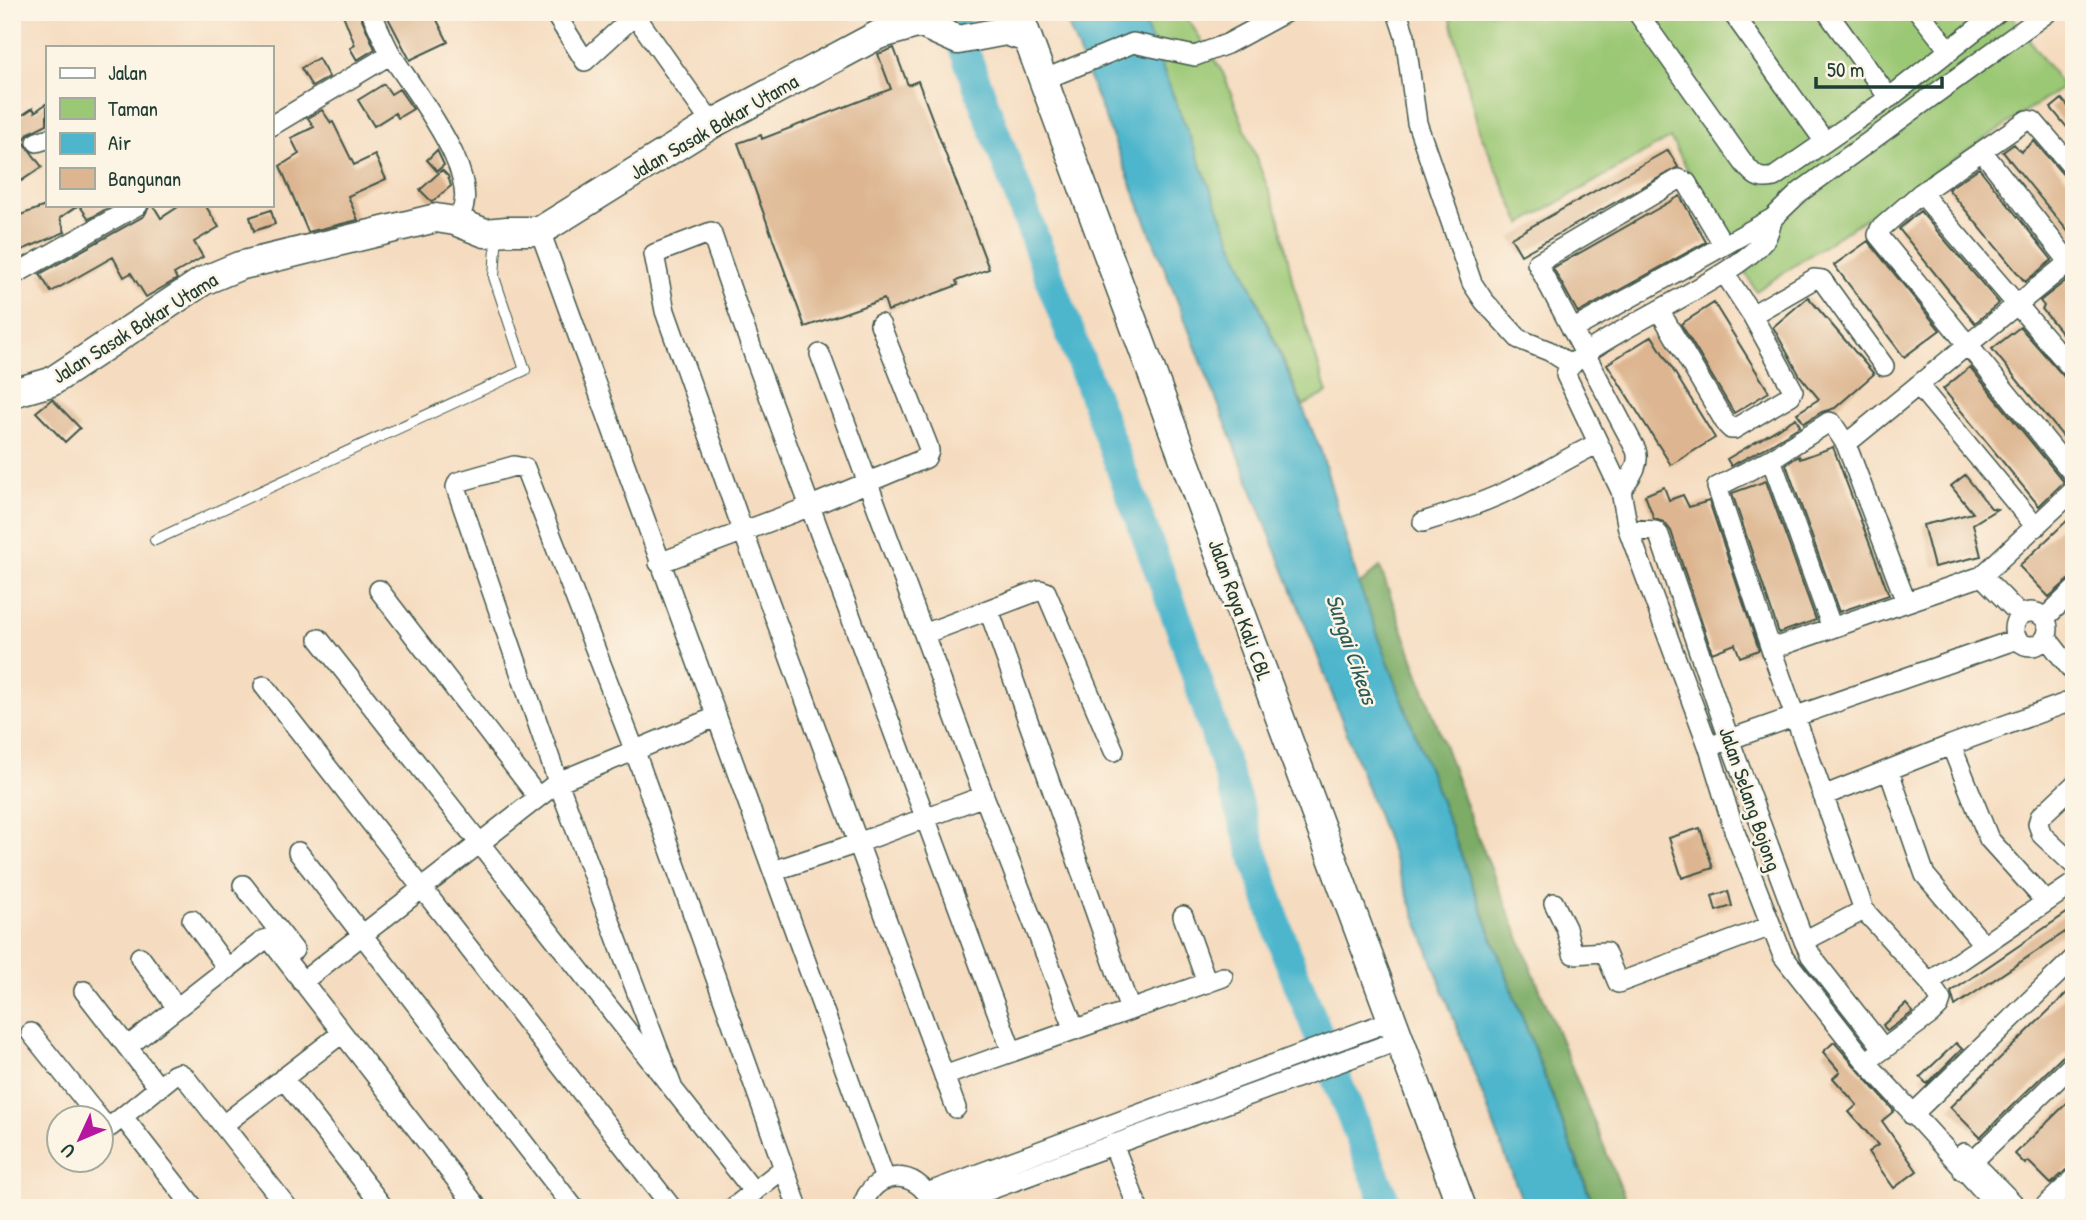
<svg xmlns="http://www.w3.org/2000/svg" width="2086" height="1220" font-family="'Patrick Hand',sans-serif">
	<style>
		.green { fill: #9bc875; stroke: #5d8254; stroke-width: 2 }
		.forest { fill: #7cac66; stroke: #4e744d; stroke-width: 2 }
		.water { fill: #4eb6cc; stroke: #367a80; stroke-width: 2 }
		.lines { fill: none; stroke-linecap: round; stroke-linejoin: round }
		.river { stroke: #4eb6cc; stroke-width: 30 }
		.building { fill: #ddb691 }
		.service-casing { stroke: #3f5549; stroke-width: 12 }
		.minor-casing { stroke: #3f5549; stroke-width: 22 }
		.secondary-casing { stroke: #3f5549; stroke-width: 31 }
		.service { stroke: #fff; stroke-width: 10 }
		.minor { stroke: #fff; stroke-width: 19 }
		.secondary { stroke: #fff; stroke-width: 28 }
		.labels { text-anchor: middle; stroke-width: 5; stroke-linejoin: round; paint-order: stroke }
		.street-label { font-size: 21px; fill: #1f3d34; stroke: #fcf5e5 }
		.water-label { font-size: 23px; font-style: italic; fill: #2b5b5a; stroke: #fcf5e5 }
	</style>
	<rect width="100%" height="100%" fill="#fcf5e5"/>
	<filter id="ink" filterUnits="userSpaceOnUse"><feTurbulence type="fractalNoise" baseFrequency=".0143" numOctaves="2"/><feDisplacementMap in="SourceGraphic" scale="14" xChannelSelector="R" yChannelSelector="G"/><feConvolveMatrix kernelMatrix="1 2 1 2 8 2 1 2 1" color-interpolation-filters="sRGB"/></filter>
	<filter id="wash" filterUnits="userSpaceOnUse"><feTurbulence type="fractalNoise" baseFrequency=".00686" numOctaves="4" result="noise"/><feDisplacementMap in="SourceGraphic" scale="28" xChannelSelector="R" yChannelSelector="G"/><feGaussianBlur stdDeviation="1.57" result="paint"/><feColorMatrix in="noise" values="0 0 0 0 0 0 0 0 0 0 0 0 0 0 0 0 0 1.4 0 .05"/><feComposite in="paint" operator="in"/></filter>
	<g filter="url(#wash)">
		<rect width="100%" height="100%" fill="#f5dbbf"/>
		<!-- green -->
		<path class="green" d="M1140 12H1183L1223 73 1280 219 1293 284 1327 393 1303 406 1225 225Z
			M1449 12H2009L2063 87 1756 291 1670 138 1521 224 1479 130Z"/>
		<!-- forest -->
		<path class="forest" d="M1380 567 1472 822 1629 1208H1595L1359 585Z"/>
		<!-- water -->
		<path class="water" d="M1063 12H1140L1225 225 1321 451 1359 585 1594 1208H1525L1314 646Z"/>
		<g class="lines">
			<!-- river -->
			<path class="river" d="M950 12 1182 632 1286 953 1388 1208"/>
		</g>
		<g id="blocks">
			<!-- building -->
			<path class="building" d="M342 12H359L375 49 357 60 350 48 355 45Z
				M385 12H433L448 42 410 60Z
				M894 48 908 85 918 81 989 269 956 281 958 285 888 311 884 299 805 327 738 143 761 135 762 139 891 89 878 54Z
				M318 58 329 77 312 87 301 68Z
				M384 84 391 94 399 89 413 109 398 118 395 113 374 126 358 100Z
				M2062 99 2074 114V136L2051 108Z
				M47 103V124L29 133 23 141 42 167 21 181 12 168V122L33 108 35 112Z
				M322 110 331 123 333 122 354 165 375 155 386 179 348 196 358 220 308 232 280 166 299 154 291 138 314 127 308 118Z
				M2034 141 2065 177 2074 181V239L2003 152 2014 144 2021 152Z
				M437 150 444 165 437 171 427 160Z
				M1668 150 1678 167 1521 255 1511 238Z
				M1979 168 2052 260 2025 282 1948 189Z
				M442 170 448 176 451 186 432 202 420 190Z
				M1680 196 1706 242 1578 313 1553 268Z
				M48 205H110L111 206 89 219 79 205 60 218 65 232 22 250 12 225V218Z
				M150 205H153L161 218 181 205H205L219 227 194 242 203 257 174 274 177 279 146 297 131 273 124 277 113 257 51 292 40 274 144 216Z
				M271 210 275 224 254 231 250 217Z
				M1920 211 1999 303 1975 323 1899 229Z
				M1868 241 1940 330 1904 357 1834 265Z
				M2068 279 2074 284V348L2042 309 2044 306 2040 301Z
				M1808 297 1874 374 1835 408 1822 412 1804 423 1797 413 1819 399 1800 376 1773 327Z
				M1714 303 1769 392 1734 413 1681 324Z
				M2020 327 2074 388V450L1992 349Z
				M1652 336 1715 438 1671 465 1607 364Z
				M1970 367 2064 482 2039 506 1943 389Z
				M52 399 80 428 65 442 36 412Z
				M1796 418 1800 426 1765 448 1731 466 1727 459Z
				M1833 447 1889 595 1839 612 1786 464 1799 456 1800 459Z
				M1965 475 1991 508 1997 509 1973 524 1981 556 1934 567 1923 525 1973 513 1951 486Z
				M1766 481 1816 620 1779 633 1732 493Z
				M1664 487 1669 500 1683 495 1689 507 1709 501 1759 650 1740 657 1735 644 1712 653 1671 531 1664 522 1654 519 1645 495Z
				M2074 514V575L2049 597 2019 566Z
				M1700 828 1713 868 1682 878 1669 838Z
				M1728 891 1732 906 1716 911 1712 896Z
				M2074 908V926L1955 1006 1951 992Z
				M2074 986V1051L2065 1054 1980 1137 1950 1107Z
				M1906 1004 1913 1012 1887 1031 1883 1025Z
				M1834 1042 1894 1111 1882 1121 1917 1171 1894 1188 1868 1152 1878 1145 1849 1112 1857 1105 1833 1078 1840 1072 1823 1052Z
				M1956 1043 1962 1049 1927 1084 1920 1077Z
				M2074 1096V1167L2066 1170 2051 1184 2028 1161 2025 1164 2015 1154Z"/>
		</g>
	</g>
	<g filter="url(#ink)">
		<use href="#blocks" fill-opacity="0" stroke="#3f5549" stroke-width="2"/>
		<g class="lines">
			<defs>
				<path id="service" d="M155 540 525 370 494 277 497 233"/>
				<path id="minor" d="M371 12C378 27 384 42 392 56 412 89 492 185 455 221
					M554 12 585 61 635 15
					M639 12 635 15 712 124
					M1397 12 1405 36 1417 123 1472 283 1484 301 1519 339 1549 351 1570 364
					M1637 12 1743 162C1753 174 1757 181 1774 177L1889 98 1998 12
					M1732 12 1825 142
					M1827 12 1889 98
					M1919 12 1950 51
					M1042 76 1055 75 1133 43 1195 56 1227 44 1286 12
					M271 126 391 54
					M37 142 47 139
					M1982 151 2074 268
					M2074 169 2033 121 2027 120 1921 193 1880 229 1878 235 2074 475
					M1921 193 2074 371
					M1773 218C1771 224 1769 232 1766 238 1738 280 1569 346 1566 375L1621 491 1628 529 1709 748 1734 830 1783 956 1866 1062 1999 1208
					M540 231 885 1179
					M12 276 138 205
					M1659 310 1726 424 1731 429H1734L1791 395 1793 390 1752 315 1725 274
					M1752 315 1814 279 1822 280 1884 366
					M1572 330 1773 218 1800 192 2048 12
					M820 354 984 796 1075 1030
					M1918 385 2036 527
					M1846 444 2074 258
					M1771 459 1832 628
					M1621 491C1629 478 1641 466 1636 450L1537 263 1679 179 1687 183 1723 244
					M1423 522C1455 512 1489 501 1520 485 1546 472 1571 456 1597 444
					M1628 529 1655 531 1659 535 1729 739 1804 941 1811 956 1884 1049
					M659 563 811 506 926 458 929 451 928 446 880 324
					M1982 576 2074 490
					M379 590 537 796
					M989 610 1130 1010
					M2014 629a17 17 0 1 1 34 0a17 17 0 1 1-34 0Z
					M2045 618 2074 590
					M924 634 1040 590 1046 592 1114 751
					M2046 637 2074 673
					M319 639 754 1192
					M1771 649 1982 576 2020 615
					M264 686 672 1208
					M1719 743 2017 639
					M1951 745 1989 839 2046 902
					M1889 771 1925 875 1983 944
					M2074 785 2040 817 2038 824 2042 835 2074 865
					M1823 796 1951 745 2074 700
					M298 852 574 1208
					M773 871 858 843 984 796
					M243 885 294 950
					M1554 903 1566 928 1573 954 1605 952 1618 983 1771 926
					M1183 916 1207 983
					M192 920 228 969
					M1804 941 1864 910
					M140 957 177 1008
					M302 982 558 782 716 717
					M1929 982 2074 883
					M84 991 159 1088
					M31 1033 99 1118
					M127 1047 264 940 268 939 272 942 478 1208
					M1866 1062 1931 1014 1939 1006 1941 1000 1929 982 1864 910 1771 649 1717 487 1771 459 1829 422 1832 423 1846 444 1906 602
					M944 1076 1223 977
					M283 1078 384 1208
					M673 1089 558 782 456 487 458 482 514 466 525 468 634 749 796 1202
					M956 1108 743 531 665 311 654 254 711 232 755 358 1012 1052
					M1912 1115 2074 958
					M123 1117 194 1208
					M102 1121 110 1127 174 1075 179 1073 184 1076 288 1208
					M223 1125 342 1033
					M1113 1144 1138 1208
					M1964 1153 2018 1208
					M1963 1171 2074 1063
					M927 1193 1393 1020
					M733 1208 784 1168
					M862 1208C872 1169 917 1167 932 1203
					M940 1208 1400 1040
					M2043 1208 2074 1179"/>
				<path id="secondary" d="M1018 12 1462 1208
					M12 393 51 382 203 281 239 266 436 218 455 221 485 233 507 231H540L712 124 878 35 920 23 958 40 1006 31 1027 38"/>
			</defs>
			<!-- service casing -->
			<use href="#service" class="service-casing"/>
			<!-- minor casing -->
			<use href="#minor" class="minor-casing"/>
			<!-- secondary casing -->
			<use href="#secondary" class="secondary-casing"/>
			<!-- service -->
			<use href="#service" class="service"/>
			<!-- minor -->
			<use href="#minor" class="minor"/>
			<!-- secondary -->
			<use href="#secondary" class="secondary"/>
		</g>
	</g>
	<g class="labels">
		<!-- street labels -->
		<g class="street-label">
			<text transform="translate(714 127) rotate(-30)" y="7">Jalan Sasak Bakar Utama</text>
			<text transform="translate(135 328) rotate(-32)" y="7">Jalan Sasak Bakar Utama</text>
			<text transform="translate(1240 610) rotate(70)" y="7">Jalan Raya Kali CBL</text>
			<text transform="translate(1750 799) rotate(71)" y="7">Jalan Selang Bojong</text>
		</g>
		<!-- water labels -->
		<g class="water-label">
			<text transform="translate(1352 649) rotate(71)" y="8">Sungai Cikeas</text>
		</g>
	</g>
	<!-- margin -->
	<rect width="2086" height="1220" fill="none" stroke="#fcf5e5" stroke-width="42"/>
	<!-- legend -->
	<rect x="46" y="46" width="228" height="161" fill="#fcf5e5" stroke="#a4ab9e" stroke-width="2"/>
	<rect x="60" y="68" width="35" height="10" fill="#ffffff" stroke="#a4ab9e" stroke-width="2"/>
	<text x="108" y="80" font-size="21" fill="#1f3d34">Jalan</text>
	<rect x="60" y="98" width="35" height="21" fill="#9bc875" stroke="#a4ab9e" stroke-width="2"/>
	<text x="108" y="116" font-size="21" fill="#1f3d34">Taman</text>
	<rect x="60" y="133" width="35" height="21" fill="#4eb6cc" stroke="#a4ab9e" stroke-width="2"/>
	<text x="108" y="150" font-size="21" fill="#1f3d34">Air</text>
	<rect x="60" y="168" width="35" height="21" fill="#ddb691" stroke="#a4ab9e" stroke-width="2"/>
	<text x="108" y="186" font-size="21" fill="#1f3d34">Bangunan</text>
	<!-- north arrow -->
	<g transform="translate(80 1139) rotate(226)"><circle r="33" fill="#fcf5e5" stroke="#a4ab9e" stroke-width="2"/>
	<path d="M0-5L12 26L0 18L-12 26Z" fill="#b5179e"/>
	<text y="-10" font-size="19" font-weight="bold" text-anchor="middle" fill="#1f3d34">U</text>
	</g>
	<!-- scale -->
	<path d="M1816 77v10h126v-10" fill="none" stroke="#1f3d34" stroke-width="3.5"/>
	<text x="1827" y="77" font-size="21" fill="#1f3d34" stroke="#fcf5e5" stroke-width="5" paint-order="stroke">50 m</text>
</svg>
